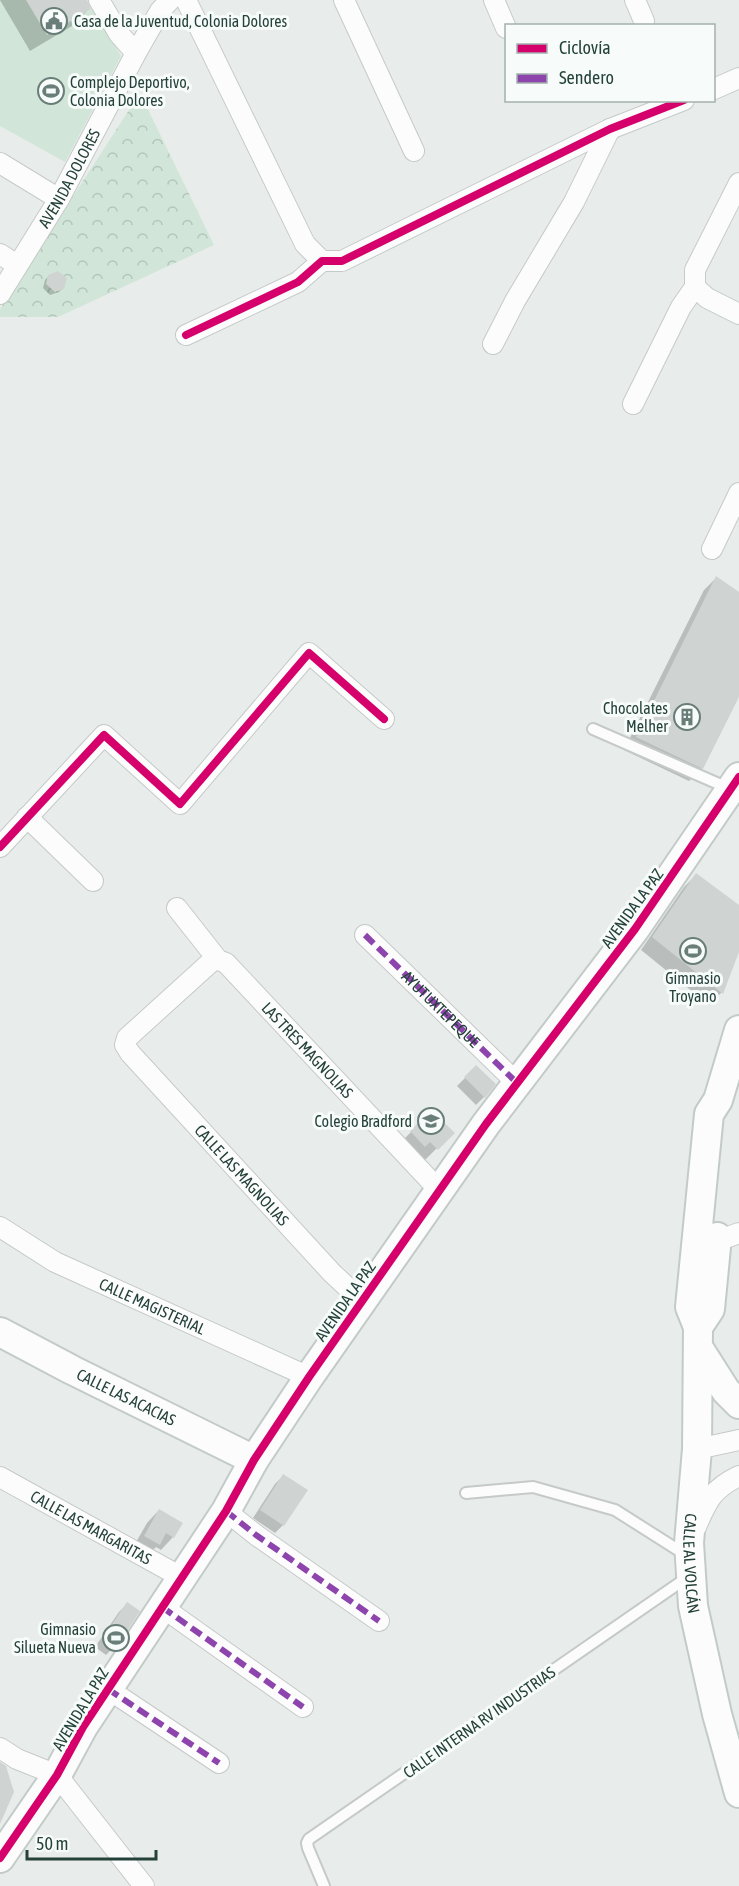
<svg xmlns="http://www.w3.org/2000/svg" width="739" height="1886" font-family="'Asap Condensed',sans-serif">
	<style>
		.green { fill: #d1e6d8 }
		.park { fill: url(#park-crowns) }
		.shadow { fill: #0003 }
		.building { fill: #cfd4d2 }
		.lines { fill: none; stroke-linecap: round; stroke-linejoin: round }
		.lane-casing { stroke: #c5cac8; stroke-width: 14 }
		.street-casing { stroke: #c5cac8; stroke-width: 22 }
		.secondary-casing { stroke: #c3cbc8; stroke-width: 32 }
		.lane { stroke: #fcfcfc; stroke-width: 10 }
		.street { stroke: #fcfcfc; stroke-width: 20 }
		.secondary { stroke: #fcfcfc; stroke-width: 28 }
		.quiet { stroke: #8e44ad; stroke-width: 6; stroke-dasharray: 12 6; stroke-linecap: butt }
		.cycleway-casing { stroke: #f7fbf9; stroke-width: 11 }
		.cycleway { stroke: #d6006c; stroke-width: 8 }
		.labels { text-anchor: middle; stroke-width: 6; stroke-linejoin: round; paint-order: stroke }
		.poi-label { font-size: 16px; fill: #24423a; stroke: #f7fbf9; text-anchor: end }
		.street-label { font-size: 16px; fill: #24423a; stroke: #f7fbf9 }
	</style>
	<defs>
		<pattern id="park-crowns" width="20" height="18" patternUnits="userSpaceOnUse" patternTransform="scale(1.5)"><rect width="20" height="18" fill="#d1e6d8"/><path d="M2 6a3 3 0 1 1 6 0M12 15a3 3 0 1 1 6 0" fill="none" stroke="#b3c6ba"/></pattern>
	</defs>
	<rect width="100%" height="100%" fill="#e8edeb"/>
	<!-- green -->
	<path class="green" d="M0 0H26L47 35 93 8 121 56 65 162 0 126Z"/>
	<!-- park -->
	<path class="park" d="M140 93 214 245 58 317H0V309Z"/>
	<!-- shadow -->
	<path class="shadow" d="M0 0H87L89 9 72 26 30 51Z
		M49 276 63 288 59 292 50 295 43 288 45 280Z
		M716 578 739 594V693L702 768 689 781 624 750 704 590Z
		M696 875 739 907V948L721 993 709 1005 641 950 684 887Z
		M476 1067 484 1097 476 1105 457 1086Z
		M431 1112 452 1133 424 1161 398 1145Z
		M283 1476V1525L275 1533 253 1518 275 1484Z
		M159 1510 173 1537 161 1550 156 1547 146 1557 132 1549 147 1523Z
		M127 1604 114 1647 106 1655 95 1647 119 1612Z"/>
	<!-- building -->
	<path class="building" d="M26 0H87L91 9 47 35Z
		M58 271 67 278 64 289 55 292 46 284 48 275Z
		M716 576 739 592V697L703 769 636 737Z
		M696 873 739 905V952L723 994 652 937Z
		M476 1065 496 1084 485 1098 464 1077Z
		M431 1110 455 1133 438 1150 430 1142 425 1147 410 1131Z
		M283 1474 308 1490 284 1526 260 1510Z
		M159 1509 183 1523 174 1538 166 1533 160 1545 144 1536Z
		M127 1602 140 1611 116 1648 102 1639Z
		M0 1762 6 1766 14 1792 0 1824Z"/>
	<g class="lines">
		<defs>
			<path id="lane" d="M593 729 728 788
				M466 1493 533 1487 615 1510 686 1555
				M324 1886 308 1848 307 1843 309 1839 688 1577"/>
			<g id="street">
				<path d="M99 0 119 34 136 53"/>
				<path d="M186 0 305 244 322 261"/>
				<path d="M344 0 414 151"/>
				<path d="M494 0 506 28"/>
				<path d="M635 0 644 21"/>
				<path d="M714 89 739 78"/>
				<path d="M0 163 59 199"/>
				<path d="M0 254 17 265"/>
				<path d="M695 287 707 298 739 314"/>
				<path id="s1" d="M0 294 59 199 136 53 160 11 170 0"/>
				<path d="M186 335 298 282 322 261H342L610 129 684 100"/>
				<path d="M493 344 515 301 574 202 610 129"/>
				<path d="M633 404 681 307 695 287V270L739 183"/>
				<path d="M712 549 739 493"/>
				<path d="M27 817 93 881"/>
				<path d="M0 847 104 735 180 804 309 653 384 719"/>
				<path id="s2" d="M177 908 218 960 226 963 439 1190"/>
				<path id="s3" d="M365 935 517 1083"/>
				<path id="s4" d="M218 960 212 961 127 1038 125 1045 130 1053 332 1273 362 1301"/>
				<path id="s5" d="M0 1227 55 1262 309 1377"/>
				<path d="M717 1241 739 1233"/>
				<path d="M697 1449 739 1440"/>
				<path id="s6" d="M0 1477 181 1577"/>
				<path d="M226 1511 256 1535 379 1621"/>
				<path d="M696 1527C707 1501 713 1488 739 1476"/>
				<path d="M162 1607 303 1707"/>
				<path d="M108 1689 219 1763"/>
				<path d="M0 1748 17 1759 57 1775 144 1886"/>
			</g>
			<g id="secondary">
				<path id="s7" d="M739 1030 718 1100 709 1114 690 1307 698 1327 697 1449 689 1543 693 1606 717 1714 739 1793"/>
				<path d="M698 1327 710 1309 717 1237"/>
				<path id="s8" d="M0 1332 72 1370 254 1460"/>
				<path d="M698 1347 726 1391 739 1404"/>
				<path d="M0 1858 57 1775 83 1727 226 1511 254 1460 309 1377 486 1124 635 929 739 777"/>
			</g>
		</defs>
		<!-- lane casing -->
		<use href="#lane" class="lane-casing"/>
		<!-- street casing -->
		<use href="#street" class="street-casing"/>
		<!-- secondary casing -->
		<use href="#secondary" class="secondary-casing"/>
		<!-- lane -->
		<use href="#lane" class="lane"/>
		<!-- street -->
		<use href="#street" class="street"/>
		<!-- secondary -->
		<use href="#secondary" class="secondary"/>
		<!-- quiet -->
		<path class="quiet" d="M365 935 517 1083
			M226 1511 256 1535 379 1621
			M162 1607 303 1707
			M108 1689 219 1763"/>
		<defs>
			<path id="cycleway" d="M186 335 298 282 322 261H342L610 129 684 100
				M0 847 104 735 180 804 309 653 384 719
				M0 1858 57 1775 83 1727 226 1511 254 1460 309 1377 486 1124 635 929 739 777"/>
		</defs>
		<!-- cycleway casing -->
		<use href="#cycleway" class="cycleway-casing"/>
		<!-- cycleway -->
		<use href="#cycleway" class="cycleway"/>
	</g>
	<!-- icons -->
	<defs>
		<symbol id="civic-ring" viewBox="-11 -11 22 22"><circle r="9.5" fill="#f7fbf9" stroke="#697e78" stroke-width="1.5"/><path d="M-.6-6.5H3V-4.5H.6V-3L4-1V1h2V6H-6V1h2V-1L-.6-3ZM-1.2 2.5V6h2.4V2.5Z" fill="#697e78"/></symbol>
		<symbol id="stadium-ring" viewBox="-11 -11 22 22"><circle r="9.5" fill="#f7fbf9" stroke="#697e78" stroke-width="1.5"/><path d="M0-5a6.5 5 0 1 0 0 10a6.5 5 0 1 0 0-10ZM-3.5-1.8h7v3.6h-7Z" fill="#697e78"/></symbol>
		<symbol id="building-ring" viewBox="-11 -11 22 22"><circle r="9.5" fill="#f7fbf9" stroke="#697e78" stroke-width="1.5"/><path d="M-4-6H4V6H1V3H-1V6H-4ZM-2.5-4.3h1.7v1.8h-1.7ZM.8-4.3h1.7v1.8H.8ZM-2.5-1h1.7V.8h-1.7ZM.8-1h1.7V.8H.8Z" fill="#697e78"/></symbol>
		<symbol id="school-ring" viewBox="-11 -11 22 22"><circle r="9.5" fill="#f7fbf9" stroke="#697e78" stroke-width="1.5"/><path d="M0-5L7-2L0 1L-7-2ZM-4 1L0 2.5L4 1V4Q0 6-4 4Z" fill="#697e78"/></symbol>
	</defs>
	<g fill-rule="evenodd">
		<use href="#civic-ring" x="39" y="6" width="30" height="30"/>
		<use href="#stadium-ring" x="36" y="76" width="30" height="30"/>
		<use href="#building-ring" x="672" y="702" width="30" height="30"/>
		<use href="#stadium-ring" x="678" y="936" width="30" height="30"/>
		<use href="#school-ring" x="416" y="1106" width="30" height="30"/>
		<use href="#stadium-ring" x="101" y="1623" width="30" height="30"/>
	</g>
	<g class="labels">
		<!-- poi labels -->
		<g class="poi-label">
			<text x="74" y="27" text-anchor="start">Casa de la Juventud, Colonia Dolores</text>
			<text x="70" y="88" text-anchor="start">Complejo Deportivo,<tspan x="70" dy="18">Colonia Dolores</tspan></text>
			<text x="668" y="714">Chocolates<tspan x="668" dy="18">Melher</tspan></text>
			<text x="693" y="984" text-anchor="middle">Gimnasio<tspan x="693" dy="18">Troyano</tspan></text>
			<text x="412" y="1127">Colegio Bradford</text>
			<text x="96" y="1635">Gimnasio<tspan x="96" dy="18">Silueta Nueva</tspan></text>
		</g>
		<!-- street labels -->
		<g class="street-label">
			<text dy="6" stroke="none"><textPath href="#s1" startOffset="135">AVENIDA DOLORES</textPath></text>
			<text transform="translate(632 908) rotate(-54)" y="6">AVENIDA LA PAZ</text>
			<text dy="6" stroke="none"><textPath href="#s3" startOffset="106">AYUTUXTEPEQUE</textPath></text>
			<text dy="6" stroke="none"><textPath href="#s2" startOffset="194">LAS TRES MAGNOLIAS</textPath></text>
			<text dy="6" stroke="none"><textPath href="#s4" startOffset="303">CALLE LAS MAGNOLIAS</textPath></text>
			<text transform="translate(345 1301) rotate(-55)" y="6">AVENIDA LA PAZ</text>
			<text dy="6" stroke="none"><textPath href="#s5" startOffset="172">CALLE MAGISTERIAL</textPath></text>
			<text dy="6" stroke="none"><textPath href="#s8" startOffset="142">CALLE LAS ACACIAS</textPath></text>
			<text dy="6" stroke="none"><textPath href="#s6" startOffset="104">CALLE LAS MARGARITAS</textPath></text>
			<text dy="6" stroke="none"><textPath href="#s7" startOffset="542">CALLE AL VOLCÁN</textPath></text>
			<text transform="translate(80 1709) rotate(-59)" y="6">AVENIDA LA PAZ</text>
			<text transform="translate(479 1722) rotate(-35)" y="6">CALLE INTERNA RV INDUSTRIAS</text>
		</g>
	</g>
	<!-- legend -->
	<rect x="505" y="24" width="210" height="78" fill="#f7fbf9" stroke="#a3b1ad" stroke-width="1.5"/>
	<rect x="517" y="44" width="30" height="9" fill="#d6006c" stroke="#a3b1ad" stroke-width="1.5"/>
	<text x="559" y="54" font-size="18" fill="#24423a">Ciclovía</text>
	<rect x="517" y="74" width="30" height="9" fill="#8e44ad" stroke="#a3b1ad" stroke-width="1.5"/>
	<text x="559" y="84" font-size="18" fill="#24423a">Sendero</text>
	<!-- scale -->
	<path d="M27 1850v9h129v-9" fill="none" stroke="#24423a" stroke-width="3"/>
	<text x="36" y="1850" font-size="18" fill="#24423a" stroke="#f7fbf9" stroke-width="4.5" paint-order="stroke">50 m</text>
</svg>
